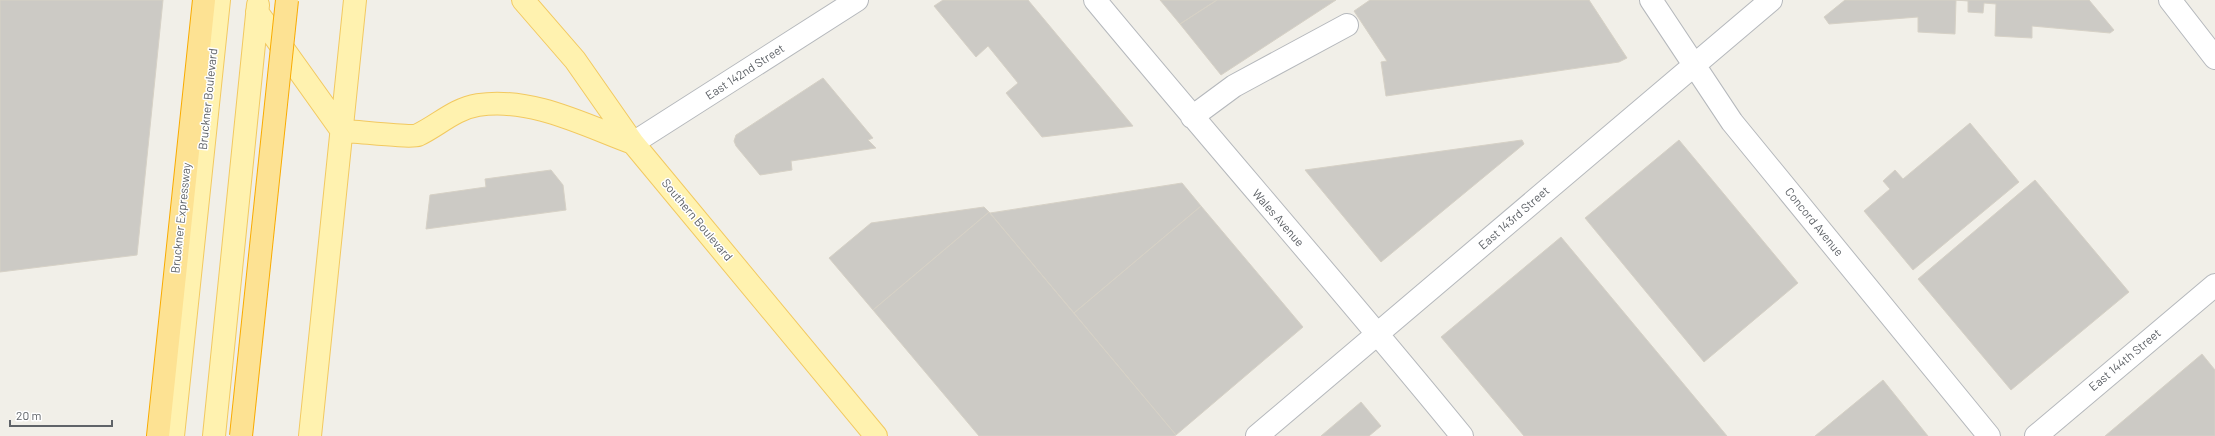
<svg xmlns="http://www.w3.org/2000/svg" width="2215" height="436" font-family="Barlow,sans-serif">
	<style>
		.building { fill: #cccac5; stroke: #d6d1c6 }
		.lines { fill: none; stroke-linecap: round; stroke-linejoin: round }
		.minor-casing { stroke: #b5b8bc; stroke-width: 24 }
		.major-casing { stroke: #f2c960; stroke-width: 24 }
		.highway-casing { stroke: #f9ab00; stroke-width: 24 }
		.minor { stroke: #fff; stroke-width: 22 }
		.major { stroke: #fff2af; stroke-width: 22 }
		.highway { stroke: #fde293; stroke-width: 22 }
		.highway-bridge-casing { stroke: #f9ab00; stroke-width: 24; stroke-linecap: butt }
		.highway-bridge { stroke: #fde293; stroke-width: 22 }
		.labels { text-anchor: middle; stroke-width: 3; stroke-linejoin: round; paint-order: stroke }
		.street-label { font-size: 12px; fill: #5f6368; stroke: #fff }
	</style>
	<rect width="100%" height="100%" fill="#f1efe8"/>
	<!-- building -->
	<path class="building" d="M0 0H163L137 255 0 272Z
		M943 0H1028L1133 126 1042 137 1006 93 1018 83 988 46 976 57 934 6Z
		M1160 0H1217L1180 24Z
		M1217 0H1336L1221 75 1180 24Z
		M1370 0H1589L1627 58 1619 62 1386 96 1381 62 1387 61 1354 11Z
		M1845 0H2089L2114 30 2110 33 2032 26V38L1995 36 1996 4 1984 3 1983 13 1968 12V1L1956 0 1955 34 1918 32V17L1829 24 1824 17Z
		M823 78 873 138 868 140 876 148 791 161 792 170 760 175 736 146 734 141 736 135Z
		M1970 123 2019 182 1913 270 1864 211 1890 189 1883 181 1895 170 1903 179Z
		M1522 140 1524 144 1381 262 1305 170Z
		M1679 140 1798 283 1704 362 1585 218Z
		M551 170 563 185 566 210 426 229 430 195 486 187 485 179Z
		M2035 180 2129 292 2011 390 1918 279Z
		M1182 183 1201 206 1074 313 990 213Z
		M1201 206 1303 327 1176 435 1074 313Z
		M984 207 989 212 873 310 829 258 871 223Z
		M989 212 1176 435 1174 436H979L873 310Z
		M1561 237 1727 436H1524L1441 337Z
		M2202 354 2215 370V436H2105Z
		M1883 380 1928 436H1815Z
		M1361 402 1381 426 1369 436H1321Z"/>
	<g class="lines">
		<defs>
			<path id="minor" d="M1095 0C1216 146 1342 289 1462 436
				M1651 0 1732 122 1989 436
				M2170 0 2215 58
				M1192 117 1234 86 1347 25
				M633 143 857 0
				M1257 436 1771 0
				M2036 436 2215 285"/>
			<path id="major" d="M523 0 575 60 633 143 876 436
				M257 12 342 131C355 131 410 138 418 135 439 125 454 109 478 105 532 97 584 125 633 143
				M173 436 219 0
				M214 436 258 5
				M310 436 355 0"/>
			<path id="highway" d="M158 436 204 0"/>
		</defs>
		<!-- minor casing -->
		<use href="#minor" class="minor-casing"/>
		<!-- major casing -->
		<use href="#major" class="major-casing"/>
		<!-- highway casing -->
		<use href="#highway" class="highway-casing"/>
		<!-- minor -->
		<use href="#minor" class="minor"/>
		<!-- major -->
		<use href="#major" class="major"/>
		<!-- highway -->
		<use href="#highway" class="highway"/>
		<defs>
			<path id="highway-bridge" d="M241 436 287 0"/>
		</defs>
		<!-- highway-bridge casing -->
		<use href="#highway-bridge" class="highway-bridge-casing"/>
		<!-- highway-bridge -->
		<use href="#highway-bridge" class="highway-bridge"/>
	</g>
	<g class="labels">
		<!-- street labels -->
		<g class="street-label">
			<text transform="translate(745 72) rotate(-33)" y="4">East 142nd Street</text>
			<text transform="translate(208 99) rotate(-84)" y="4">Bruckner Boulevard</text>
			<text transform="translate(181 218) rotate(-84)" y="4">Bruckner Expressway</text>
			<text transform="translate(1278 218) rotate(49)" y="4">Wales Avenue</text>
			<text transform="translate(1514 218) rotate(-41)" y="4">East 143rd Street</text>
			<text transform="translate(697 220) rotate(50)" y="4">Southern Boulevard</text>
			<text transform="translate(1814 222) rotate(51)" y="4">Concord Avenue</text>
			<text transform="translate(2125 360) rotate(-40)" y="4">East 144th Street</text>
		</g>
	</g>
	<!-- scale -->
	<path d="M10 420v6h102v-6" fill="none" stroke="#5f6368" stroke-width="2"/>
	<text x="16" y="420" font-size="12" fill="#5f6368" stroke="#ffffff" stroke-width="3" paint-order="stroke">20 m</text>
</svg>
